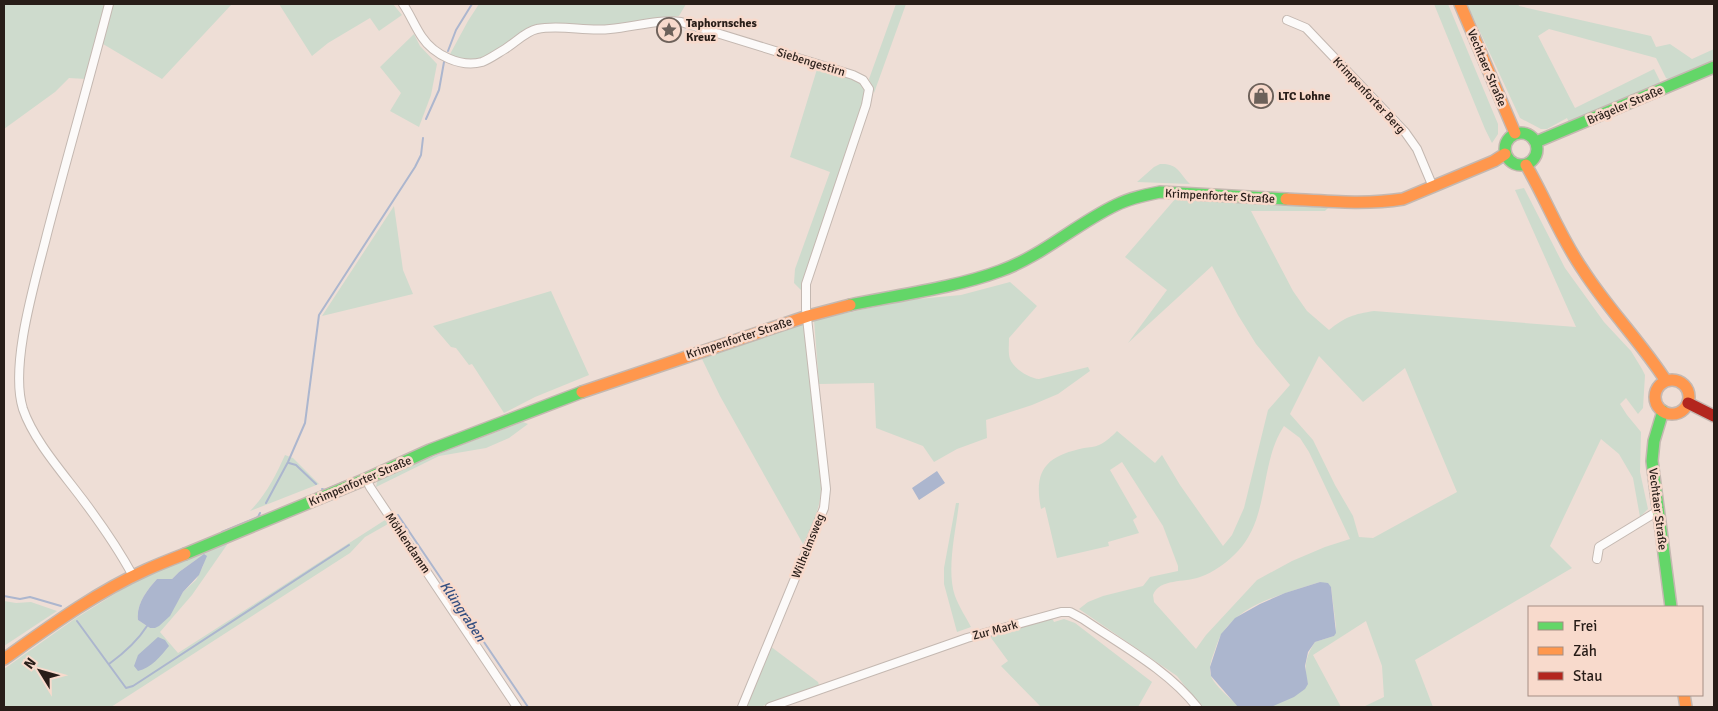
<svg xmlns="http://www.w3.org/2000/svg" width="1718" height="711" font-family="Signika,sans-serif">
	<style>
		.green { fill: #cedbcd; fill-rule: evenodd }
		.water { fill: #acb6ce }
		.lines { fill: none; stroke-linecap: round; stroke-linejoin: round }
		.stream { stroke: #acb6ce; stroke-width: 2 }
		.street-casing { stroke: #c4b8b1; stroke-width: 10 }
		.fast-casing { stroke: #c4b8b1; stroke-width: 14 }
		.slow-casing { stroke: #c4b8b1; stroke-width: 14 }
		.jam-casing { stroke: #c4b8b1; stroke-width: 14 }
		.street { stroke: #fcfaf9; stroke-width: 8 }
		.fast { stroke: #63d668; stroke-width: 11 }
		.slow { stroke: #ff974d; stroke-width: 11 }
		.jam { stroke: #b3261e; stroke-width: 11 }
		.labels { text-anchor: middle; stroke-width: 5; stroke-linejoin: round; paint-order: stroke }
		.poi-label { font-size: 12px; font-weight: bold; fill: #281d18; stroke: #f8dacc; text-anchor: start }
		.street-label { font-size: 12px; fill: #281d18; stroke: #f8dacc }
		.water-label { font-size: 14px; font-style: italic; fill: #334e80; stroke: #f8dacc }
	</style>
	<rect width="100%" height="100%" fill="#eeded6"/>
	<!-- green -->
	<path class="green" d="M4 4H106L86 79 69 78 55 92 4 129Z
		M113 4H232L162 79 103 44Z
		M279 4H393L402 15 379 31 370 18 328 43 312 56Z
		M479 4H686L679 16 609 27 549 25 482 60 467 61 449 56 468 21Z
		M896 4H906L874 93 869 79Z
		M1434 4H1448L1498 124V134L1492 143 1485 129Z
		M1467 4H1518L1519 6 1651 36 1656 47 1670 44 1692 59 1714 49V62L1672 81 1666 78 1656 58 1549 29 1538 36 1575 108 1654 69 1660 81 1657 88 1570 125 1567 118 1547 129H1541L1520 118Z
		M414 34 420 46 437 64 431 95 419 127 390 111 401 93 380 67Z
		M818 66C834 72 856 74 866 90L865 98 801 290 794 283 795 269 830 172 790 157Z
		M1160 164C1178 163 1179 173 1190 184L1137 182 1154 167Z
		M1524 188 1565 268 1604 322 1631 351 1642 369 1645 375 1643 408 1638 414 1626 398 1620 404 1627 415 1641 432 1640 472 1648 509 1640 517 1633 478 1619 454 1601 439 1550 546 1572 568 1415 660 1433 707H1363L1384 697 1382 666 1366 621 1313 655 1341 707H1271L1308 684C1303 669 1306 655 1315 642L1334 636 1336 627 1331 587 1320 582C1287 593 1244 602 1223 632 1219 637 1217 644 1215 650 1212 658 1208 667 1211 676 1214 685 1231 699 1239 707H1201L1177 676 1079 609 1088 602 1103 596 1143 586 1150 577 1178 571V566L1163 526 1122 462 1110 470 1137 517 1133 520 1139 533 1108 542 1109 546 1057 558 1045 507 1041 509C1033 469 1047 456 1084 448 1089 447 1095 447 1099 445 1106 442 1112 436 1117 431L1155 463 1162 455 1180 485 1223 546 1232 535 1244 508 1268 410 1290 385 1256 344 1238 315 1212 266 1128 343 1167 290 1125 257 1176 198 1329 207 1325 211H1251L1293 291 1307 311 1329 330C1345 317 1354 314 1374 311L1576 327 1515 190ZM1319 356 1363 402 1405 368 1457 492 1373 538 1359 537 1353 516 1335 485 1313 440 1290 414ZM1284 426 1300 438 1309 452 1350 539 1325 547 1292 561 1257 580 1206 635 1196 649 1154 602 1153 595C1160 578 1184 583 1200 577 1214 572 1228 562 1238 551 1270 517 1259 464 1284 426Z
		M394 206 403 270 413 294 322 316Z
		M1010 282 1037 306 1009 338C1009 345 1008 353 1010 359 1014 369 1029 378 1039 379L1088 367 1090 371 1058 394 1032 405 986 420 987 438 957 449 934 462 923 446 876 428 874 383 819 384 814 320 907 300 961 295Z
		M551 291 589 375 535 397 504 413 472 364 469 365 456 348 451 347 433 326Z
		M797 325H803L805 333 821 487C821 508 812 525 803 544L720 396 702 359 710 354Z
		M523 422 528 424 509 438 486 448 439 456 376 487 377 482 380 479 451 449Z
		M285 455 293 458 319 484 250 511C266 495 276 475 285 455Z
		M956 503H959C956 530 946 570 955 596 959 607 966 617 971 627L957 632 944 584V568Z
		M385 520 388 524 365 537 350 553 111 707H4V669L73 620 137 580 231 539 192 595 160 632 178 653ZM205 558 203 566 196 580 183 592 176 604 150 628 138 620C136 604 147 590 157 579H172L179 572 197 559Z
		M4 601 16 603 31 602 57 611 4 646Z
		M1052 618 1054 622 1064 619 1075 623 1152 682 1138 707H1041L1001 666 1008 661 989 635Z
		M770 646 818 682 819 685 760 707H747L745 705Z"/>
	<!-- water -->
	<path class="water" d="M937 471 945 483 919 500 912 488Z
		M204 554 207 556 199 575 183 592 170 616 159 626 155 628H150L138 620C136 604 147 590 157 579H172L179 572Z
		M1320 582 1328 583 1331 587 1336 633 1334 636 1315 642 1308 652 1305 666 1308 684 1305 689 1294 697 1271 707H1238L1211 676 1210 667 1221 634 1235 618 1260 604 1285 593Z
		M158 637 165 640 169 646C161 656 151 668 138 671L134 666 138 655Z"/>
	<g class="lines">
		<!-- stream -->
		<path class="stream" d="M448 51 456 30 472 4
			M426 119 439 90 444 62
			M289 463 296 465 316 484
			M322 489 325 490 346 481
			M266 503 288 462 305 423 319 315 415 167 421 155 423 138
			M398 515 528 707
			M222 532 258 517 260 513
			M4 596 20 599 30 597 61 606
			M77 621 126 688 133 686 349 545
			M109 664C124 653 137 642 147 626"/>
		<defs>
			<path id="street" d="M109 4C89 81 67 157 47 234 36 279 9 365 23 409 34 441 63 473 83 500 101 524 119 550 133 576
				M403 4C410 14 415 27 422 37 434 55 461 68 482 62 490 59 498 53 505 49 515 43 526 31 537 29 561 24 586 32 610 29 634 27 657 19 681 22L853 75 863 80 869 89 866 105 806 284V309L826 489 824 508 742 707
				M1287 20 1306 28 1405 132 1417 149 1433 187
				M366 479 370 487 517 707
				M1597 559 1599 547 1658 511
				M770 707 967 638 1061 612H1070L1083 619C1121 645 1168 670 1197 707"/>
			<path id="fast" d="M1505 149a16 16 0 1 1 32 0a16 16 0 1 1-32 0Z
				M1536 142 1714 67
				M850 305C898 295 954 288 1000 271 1042 256 1076 224 1116 205 1130 198 1145 195 1160 192L1286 199
				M1663 411 1654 441 1652 461 1671 607
				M185 554 366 479 430 450 582 392"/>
			<path id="slow" d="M1460 4 1515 133
				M1526 165C1546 199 1560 237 1583 270 1608 309 1641 342 1666 381
				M1286 199C1325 201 1365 205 1403 199L1494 161 1505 154
				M1655 397a17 17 0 1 1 34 0a17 17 0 1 1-34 0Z
				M582 392 808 316 850 305
				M4 659C49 627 95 593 146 570 159 564 172 559 185 554
				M1684 695 1686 707"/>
			<path id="jam" d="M1688 403 1714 416"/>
		</defs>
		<!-- street casing -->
		<use href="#street" class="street-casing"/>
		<!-- fast casing -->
		<use href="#fast" class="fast-casing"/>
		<!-- slow casing -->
		<use href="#slow" class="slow-casing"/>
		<!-- jam casing -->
		<use href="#jam" class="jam-casing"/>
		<!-- street -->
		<use href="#street" class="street"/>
		<!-- fast -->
		<use href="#fast" class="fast"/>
		<!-- slow -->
		<use href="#slow" class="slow"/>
		<!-- jam -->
		<use href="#jam" class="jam"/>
	</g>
	<!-- icons -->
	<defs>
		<symbol id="sight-ring" viewBox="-11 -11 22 22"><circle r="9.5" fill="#f8dacc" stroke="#6d615a" stroke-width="1.5"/><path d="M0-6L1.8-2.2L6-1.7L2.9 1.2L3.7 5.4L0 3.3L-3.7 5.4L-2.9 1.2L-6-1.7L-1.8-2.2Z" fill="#6d615a"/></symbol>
		<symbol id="shop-ring" viewBox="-11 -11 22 22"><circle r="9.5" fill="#f8dacc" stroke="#6d615a" stroke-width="1.5"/><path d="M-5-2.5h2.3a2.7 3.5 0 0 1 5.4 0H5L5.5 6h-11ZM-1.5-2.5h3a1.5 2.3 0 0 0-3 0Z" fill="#6d615a"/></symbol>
	</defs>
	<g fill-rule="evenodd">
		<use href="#sight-ring" x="655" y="16" width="28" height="28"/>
		<use href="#shop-ring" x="1247" y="82" width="28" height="28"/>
	</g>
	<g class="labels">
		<!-- poi labels -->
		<g class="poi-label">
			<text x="686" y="27">Taphornsches<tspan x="686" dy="14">Kreuz</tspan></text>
			<text x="1278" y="100">LTC Lohne</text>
		</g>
		<!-- street labels -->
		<g class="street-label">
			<text transform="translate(811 62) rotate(17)" y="4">Siebengestirn</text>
			<text transform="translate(1487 68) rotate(67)" y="4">Vechtaer Straße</text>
			<text transform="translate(1369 95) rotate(47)" y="4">Krimpenforter Berg</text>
			<text transform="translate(1625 105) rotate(-23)" y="4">Brägeler Straße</text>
			<text transform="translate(1220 196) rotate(3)" y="4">Krimpenforter Straße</text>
			<text transform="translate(739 338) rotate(-18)" y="4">Krimpenforter Straße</text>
			<text transform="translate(360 481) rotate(-23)" y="4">Krimpenforter Straße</text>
			<text transform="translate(1658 509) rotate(83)" y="4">Vechtaer Straße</text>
			<text transform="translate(408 543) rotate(56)" y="4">Möhlendamm</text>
			<text transform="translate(808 546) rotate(-68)" y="4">Wilhelmsweg</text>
			<text transform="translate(995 630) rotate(-15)" y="4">Zur Mark</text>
		</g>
		<!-- water labels -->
		<g class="water-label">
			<text transform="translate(463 611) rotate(56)" y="5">Klüngraben</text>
		</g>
	</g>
	<!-- border -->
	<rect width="1718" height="711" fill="none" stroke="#281d18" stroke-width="10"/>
	<!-- legend -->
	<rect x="1528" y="606" width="175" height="90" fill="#f8dacc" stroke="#a58e84"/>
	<rect x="1538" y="622" width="25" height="8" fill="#63d668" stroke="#a58e84"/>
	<text x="1573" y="631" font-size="15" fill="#281d18">Frei</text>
	<rect x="1538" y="647" width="25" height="8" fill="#ff974d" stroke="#a58e84"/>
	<text x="1573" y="656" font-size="15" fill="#281d18">Zäh</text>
	<rect x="1538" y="672" width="25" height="8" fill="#b3261e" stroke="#a58e84"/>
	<text x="1573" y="681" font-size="15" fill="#281d18">Stau</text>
	<!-- north arrow -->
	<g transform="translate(40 671) rotate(307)" stroke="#f8dacc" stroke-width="4" paint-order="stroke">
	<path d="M0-4L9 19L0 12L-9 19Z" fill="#281d18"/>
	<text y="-8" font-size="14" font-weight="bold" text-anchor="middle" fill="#281d18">N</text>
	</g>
</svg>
